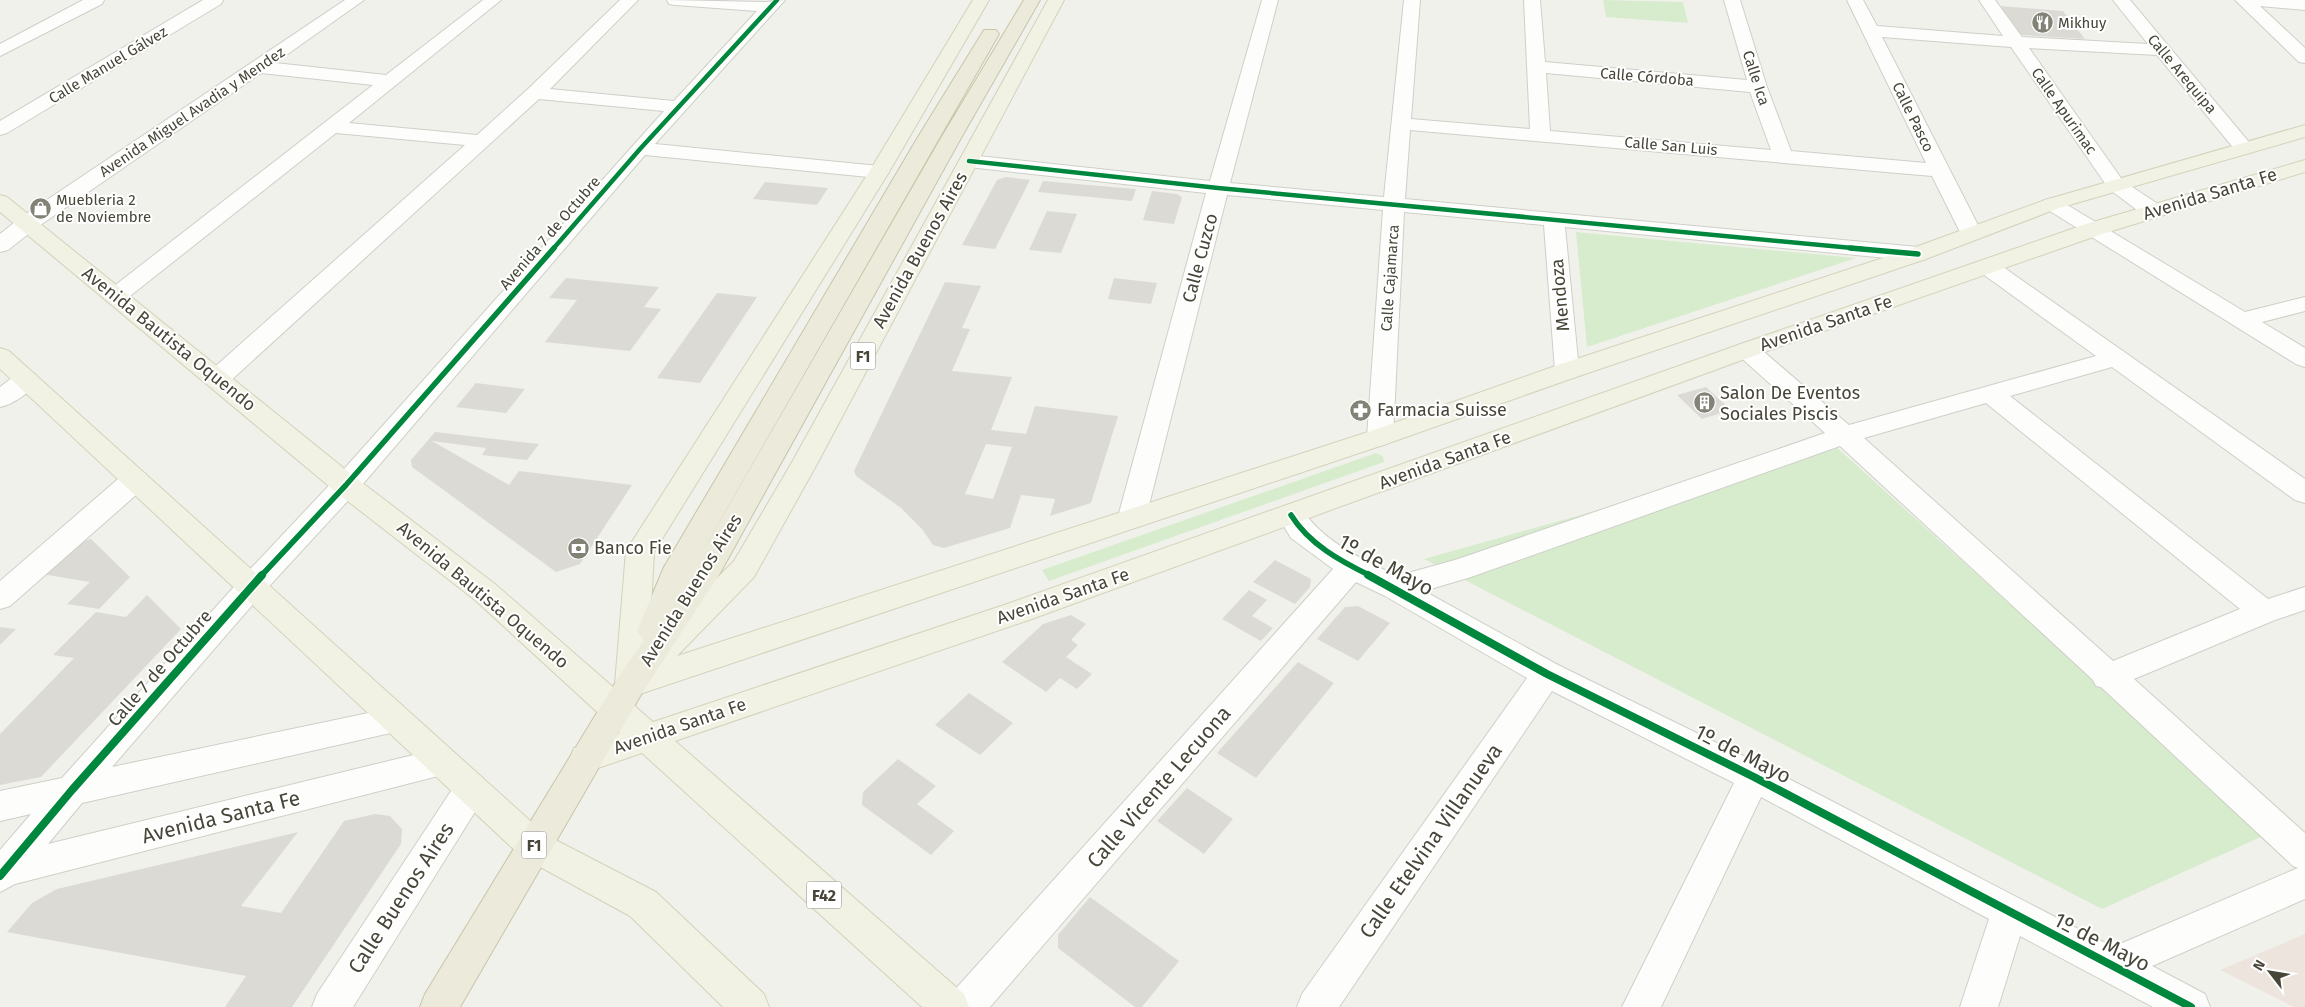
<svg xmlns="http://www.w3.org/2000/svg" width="2305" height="1007" font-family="'Fira Sans',sans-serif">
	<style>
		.medical { fill: #ece4dd }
		.green { fill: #d7eccd }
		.building { fill: #dbdad4; fill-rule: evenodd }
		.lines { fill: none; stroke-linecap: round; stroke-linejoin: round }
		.minor-casing { stroke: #cfcfc9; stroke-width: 2 }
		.major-casing { stroke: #d3d2ba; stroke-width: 2 }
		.highway-casing { stroke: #c8c5a8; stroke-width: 2 }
		.minor { fill: #fdfdfc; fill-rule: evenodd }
		.major { fill: #f1f1e4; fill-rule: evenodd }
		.highway { fill: #eceada; fill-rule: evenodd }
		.cycleway-far2-casing { stroke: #fff; stroke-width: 6 }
		.cycleway-far1-casing { stroke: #fff; stroke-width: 9 }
		.cycleway-casing { stroke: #fff; stroke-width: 11 }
		.cycleway-far2 { stroke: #00873e; stroke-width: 4.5 }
		.cycleway-far1 { stroke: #00873e; stroke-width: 5.5 }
		.cycleway { stroke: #00873e; stroke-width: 8 }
		.labels { text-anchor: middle; stroke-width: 4; stroke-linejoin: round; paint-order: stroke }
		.far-poi-label { font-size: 15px; fill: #484638; stroke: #fff; text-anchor: start }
		.far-street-label { font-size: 15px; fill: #484638; stroke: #fff }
		.shield { fill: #fff; stroke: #7f7e74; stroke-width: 1 }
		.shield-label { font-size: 16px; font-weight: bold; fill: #484638 }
		.street-label { font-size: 18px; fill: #484638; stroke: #fff }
		.poi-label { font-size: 18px; fill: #484638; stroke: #fff; text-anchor: start }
		.near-street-label { font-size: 21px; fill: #484638; stroke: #fff }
	</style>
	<rect width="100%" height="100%" fill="#f1f1ec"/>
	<!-- medical -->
	<path class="medical" d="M2305 934V1007H2294L2220 970Z"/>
	<!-- green -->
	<path class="green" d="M1603 0 1683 2 1688 23 1606 17Z
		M1576 232 1856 258 1587 347Z
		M1833 444 2265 835 2102 909 1424 559Z
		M1376 453 1383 456 1384 462 1049 581 1042 570Z"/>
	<!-- building -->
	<path class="building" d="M2000 6 2063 11 2085 39 2021 35Z
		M1006 177 1030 180 995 249 962 245 997 180Z
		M1043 181 1088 185 1136 189 1132 201 1038 192Z
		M765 182 828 188 817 205 753 199Z
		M1152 191 1177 194 1182 197 1174 224 1143 220Z
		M1047 211 1077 214 1061 253 1029 250Z
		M566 278 659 287 644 307 661 309 630 351 545 342 577 300 549 298Z
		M1114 278 1157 283 1151 304 1108 299Z
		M945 282 981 286 962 328 970 329 952 371 1012 377 991 430 1026 434 1035 406 1118 416 1091 503 1050 516 1055 499 1021 495 1010 528 944 548 933 545 922 529 901 508 856 476 854 471ZM986 444 1012 447 993 499 965 494Z
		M717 293 757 297 700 383 657 378Z
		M476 383 525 389 506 413 456 407Z
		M1706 387 1731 410 1702 419 1677 395Z
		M435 432 539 444 527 460 482 455 486 448 432 441 509 485 519 471 632 485 580 564 556 572 412 467 411 460Z
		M91 539 130 577 99 609 67 604 90 582 41 574 72 544Z
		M1275 560 1311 579 1310 587 1295 604 1253 582Z
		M1249 590 1267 600 1252 616 1273 628 1261 641 1222 619Z
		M147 595 181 629 41 777 0 785V734L74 658 53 655 96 612 126 617Z
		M1358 606 1390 623 1358 661 1317 639 1345 607Z
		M1071 615 1086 624 1071 640 1078 645 1066 657 1092 674 1077 689 1060 678 1046 692 1002 662 1043 624Z
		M0 627 16 629 0 645Z
		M1298 662 1334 683 1256 778 1217 753Z
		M969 693 1013 723 980 755 935 725Z
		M898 759 936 786 917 804 954 831 931 855 862 805 863 792Z
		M1187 788 1233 819 1204 854 1157 821Z
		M375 814 390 816 402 829 401 844 292 1007H225L246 976 7 932 32 903 57 889 298 832 241 906 281 913 344 821Z
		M1090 897 1179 961 1142 1007H1135L1058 948V935Z"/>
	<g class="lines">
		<defs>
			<path id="minor" d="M83 0H104L102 4 0 56V44Z
				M203 0H223L221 4 7 133 0 135V121Z
				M345 0H364L275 63 386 75 483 0H501L349 123 477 135 528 89 620 0H638L550 89 674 101 757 11 675 5 669 4 667 0 766 2 785 0 655 144 879 166 886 168 889 172 886 176 879 178 645 155 356 492 261 595 112 767 397 707 408 711 413 720 408 729 82 803 48 844 442 748 454 752 459 762 454 772 15 884 0 892V850L31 814 0 821V791L62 778 241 579 336 478 664 111 539 99 227 384 218 386 209 384 206 378 209 372 465 145 336 133 125 300 117 302 109 300 105 295 109 290 373 85 261 73 36 228 8 250 0 252V234L20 218Z
				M1262 0H1278L1230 183 1384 197 1404 0H1420L1411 119 1530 129 1524 0H1540L1545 62 1747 80 1724 0H1740L1767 87 1791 151 1926 163 1847 0H1863L1877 26 2003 36 1979 0H1995L2022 37 2148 44 2113 0H2130L2253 147 2250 151 2243 153 2236 151 2157 55 2029 48 2123 181 2161 206 2164 211 2161 216 2153 217 2145 216 2109 189 2011 47 1882 37 1982 233 1979 238 1971 240 1963 238 1932 176 1410 130 1405 199 1918 247 1926 249 1929 254 1926 259 1918 261 1565 227 1579 371 1576 377 1567 379 1558 377 1555 371 1544 225 1404 212 1393 437 1389 443 1380 446 1371 443 1367 437 1383 210 1227 195 1146 517 1142 524 1132 527 1122 524 1118 517 1206 193 969 167 962 165 959 161 962 157 969 155 1210 181ZM1546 73 1750 92 1771 150 1550 131Z
				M2235 0H2305V10L2260 6 2305 48V63L2299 62Z
				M2052 198 2059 200 2245 312 2305 297V311L2262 322 2305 348V367L2296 364 2045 208 2041 204 2045 200Z
				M1988 260 1996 262 2305 479V503L2295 500 2112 367 2010 396 2268 599 2305 587V610L2275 620 2134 679 2305 833V899L2152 966 2205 994 2210 1007H2153L2020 936 1998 1007H1960L1989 919 1761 797 1661 1007H1622L1734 783 1552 691 1339 1007H1297L1302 994 1527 678 1385 596 1356 582 990 1007H946L951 994 1333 569 1291 538 1277 515 1281 508 1291 505 1301 508C1323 542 1362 559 1397 576L1455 560 1825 433 1738 355 1735 350 1738 345 1747 342 1756 345 1849 425 2096 356 1980 272 1977 267 1980 262ZM1986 403 2240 609 2113 661 1864 438ZM1840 446 2093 680 2096 686 2101 687 2293 866 2298 868 2113 947 1766 767 1558 665 1424 591 1471 577Z
				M26 372 35 374 38 380C31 392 14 404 0 407V387L17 374Z
				M135 471 145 473 148 480 145 487 10 606 0 609V581L125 473Z
				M471 774 483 779 488 789 483 799 353 1007H312L317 994 459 779Z"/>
			<path id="major" d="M973 0H989L889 172 654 552 649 646 734 561 791 464 1048 0H1064L817 464 754 577 677 656 1371 431 1558 365 1910 249 2045 200 2305 125V137L2059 208 1926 259 1576 377 1389 443 631 697 620 693 615 684 626 551 869 172Z
				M2305 160V172L2102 234 1756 355 1029 620 675 741 964 994 969 1007H922L642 753 586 772 574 768 570 758 574 748 620 733 475 600 336 492 0 212V195L7 197 356 478 495 584 653 722 1007 604 1738 345 2086 224Z
				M0 348 9 351 546 835 656 892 764 994 769 1007H723L630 916 522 857 0 369Z"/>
			<path id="highway" d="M1024 0H1040L961 138 719 575 642 693 460 1007H420L425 994 620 675 644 640 637 631 664 567 918 137 984 30H996L999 34 691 571 941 138Z"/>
		</defs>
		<!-- minor casing -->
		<use href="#minor" class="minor-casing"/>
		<!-- major casing -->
		<use href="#major" class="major-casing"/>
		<!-- highway casing -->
		<use href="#highway" class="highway-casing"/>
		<!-- minor -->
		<use href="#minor" class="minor"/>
		<!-- major -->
		<use href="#major" class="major"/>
		<!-- highway -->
		<use href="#highway" class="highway"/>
		<defs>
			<path id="cycleway-far2" d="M969 161 1218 188 1863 249
				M553 249 640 149 777 0"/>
			<path id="cycleway-far1" d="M1850 248 1918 254
				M1291 515C1309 544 1340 561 1371 576
				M261 576 346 485 554 248"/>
			<path id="cycleway" d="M1368 575 1547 674 1754 777 2191 1007
				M0 876 72 790 262 575"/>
		</defs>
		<!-- cycleway-far2 casing -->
		<use href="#cycleway-far2" class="cycleway-far2-casing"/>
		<!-- cycleway-far1 casing -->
		<use href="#cycleway-far1" class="cycleway-far1-casing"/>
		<!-- cycleway casing -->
		<use href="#cycleway" class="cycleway-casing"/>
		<!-- cycleway-far2 -->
		<use href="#cycleway-far2" class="cycleway-far2"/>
		<!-- cycleway-far1 -->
		<use href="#cycleway-far1" class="cycleway-far1"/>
		<!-- cycleway -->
		<use href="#cycleway" class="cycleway"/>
	</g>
	<!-- icons -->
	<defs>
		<symbol id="restaurant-disc" viewBox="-11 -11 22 22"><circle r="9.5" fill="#838277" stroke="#fff"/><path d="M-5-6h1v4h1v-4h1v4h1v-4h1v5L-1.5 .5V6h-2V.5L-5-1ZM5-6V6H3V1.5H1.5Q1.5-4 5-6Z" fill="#fff"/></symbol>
		<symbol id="shop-disc" viewBox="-11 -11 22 22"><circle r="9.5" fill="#838277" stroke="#fff"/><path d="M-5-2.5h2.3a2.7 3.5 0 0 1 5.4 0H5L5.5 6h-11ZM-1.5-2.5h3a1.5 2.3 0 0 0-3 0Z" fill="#fff"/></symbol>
		<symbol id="building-disc" viewBox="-11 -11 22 22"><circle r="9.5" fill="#838277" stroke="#fff"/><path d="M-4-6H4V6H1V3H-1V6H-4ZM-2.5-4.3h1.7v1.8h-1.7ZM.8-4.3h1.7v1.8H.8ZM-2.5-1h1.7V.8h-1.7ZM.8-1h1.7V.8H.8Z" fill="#fff"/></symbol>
		<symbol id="pharmacy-disc" viewBox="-11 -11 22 22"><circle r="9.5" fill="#838277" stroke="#fff"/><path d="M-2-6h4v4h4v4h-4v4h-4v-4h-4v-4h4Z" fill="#fff"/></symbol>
		<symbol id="bank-disc" viewBox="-11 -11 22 22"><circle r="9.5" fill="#838277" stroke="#fff"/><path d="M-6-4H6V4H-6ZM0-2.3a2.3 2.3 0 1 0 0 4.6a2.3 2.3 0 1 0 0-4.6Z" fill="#fff"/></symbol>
	</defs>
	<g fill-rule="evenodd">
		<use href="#restaurant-disc" x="2030" y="10" width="25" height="25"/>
		<use href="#shop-disc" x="28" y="196" width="25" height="25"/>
		<use href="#building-disc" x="1692" y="390" width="25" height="25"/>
		<use href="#pharmacy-disc" x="1348" y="398" width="25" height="25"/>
		<use href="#bank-disc" x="566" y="536" width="25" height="25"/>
	</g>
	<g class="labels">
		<!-- far-poi labels -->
		<g class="far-poi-label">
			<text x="2058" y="28">Mikhuy</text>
			<text x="56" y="205">Muebleria 2<tspan x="56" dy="17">de Noviembre</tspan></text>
		</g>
		<!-- far-street labels -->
		<g class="far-street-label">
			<text transform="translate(108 65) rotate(-31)" y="5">Calle Manuel Gálvez</text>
			<text transform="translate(2182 74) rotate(50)" y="5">Calle Arequipa</text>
			<text transform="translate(1647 77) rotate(5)" y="5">Calle Córdoba</text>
			<text transform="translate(1756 78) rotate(72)" y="5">Calle Ica</text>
			<text transform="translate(2064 111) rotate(55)" y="5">Calle Apurimac</text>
			<text transform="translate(192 112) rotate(-34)" y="5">Avenida Miguel Avadia y Mendez</text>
			<text transform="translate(1913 117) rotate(64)" y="5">Calle Pasco</text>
			<text transform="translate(1671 146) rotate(5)" y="5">Calle San Luis</text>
			<text transform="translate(550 233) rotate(-49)" y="5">Avenida 7 de Octubre</text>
			<text transform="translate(1390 278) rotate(-86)" y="5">Calle Cajamarca</text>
		</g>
		<!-- shield labels -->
		<g class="shield">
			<rect x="850.5" y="342.5" width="25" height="27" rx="4"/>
			<rect x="521.5" y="831.5" width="25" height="27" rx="4"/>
			<rect x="806.5" y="881.5" width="35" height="27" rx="4"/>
		</g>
		<g class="shield-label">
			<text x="863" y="362">F1</text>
			<text x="534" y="851">F1</text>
			<text x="824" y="901">F42</text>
		</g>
		<!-- street labels -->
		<g class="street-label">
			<text transform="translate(2210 194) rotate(-17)" y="6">Avenida Santa Fe</text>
			<text transform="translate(920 250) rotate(-61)" y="6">Avenida Buenos Aires</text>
			<text transform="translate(1200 258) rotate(-75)" y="6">Calle Cuzco</text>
			<text transform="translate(1560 295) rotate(-95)" y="6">Mendoza</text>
			<text transform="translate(1826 323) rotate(-19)" y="6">Avenida Santa Fe</text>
			<text transform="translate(169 339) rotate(39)" y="6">Avenida Bautista Oquendo</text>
			<text transform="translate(1445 460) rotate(-20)" y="6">Avenida Santa Fe</text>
			<text transform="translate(691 590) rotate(-58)" y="6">Avenida Buenos Aires</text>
			<text transform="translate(483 595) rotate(40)" y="6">Avenida Bautista Oquendo</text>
			<text transform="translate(1063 596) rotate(-19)" y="6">Avenida Santa Fe</text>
			<text transform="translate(160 668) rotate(-49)" y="6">Calle 7 de Octubre</text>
			<text transform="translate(680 726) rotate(-19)" y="6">Avenida Santa Fe</text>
		</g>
		<!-- poi labels -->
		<g class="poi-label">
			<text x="1720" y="399">Salon De Eventos<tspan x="1720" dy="21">Sociales Piscis</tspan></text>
			<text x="1377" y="416">Farmacia Suisse</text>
			<text x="594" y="554">Banco Fie</text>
		</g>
		<!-- near-street labels -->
		<g class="near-street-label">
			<text transform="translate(1386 565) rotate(29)" y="7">1º de Mayo</text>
			<text transform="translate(1743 754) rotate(27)" y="7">1º de Mayo</text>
			<text transform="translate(1159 787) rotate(-49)" y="7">Calle Vicente Lecuona</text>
			<text transform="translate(221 817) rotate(-14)" y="7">Avenida Santa Fe</text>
			<text transform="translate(1431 841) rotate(-55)" y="7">Calle Etelvina Villanueva</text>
			<text transform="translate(401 898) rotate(-57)" y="7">Calle Buenos Aires</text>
			<text transform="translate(2102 942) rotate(27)" y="7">1º de Mayo</text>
		</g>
	</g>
	<!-- north arrow -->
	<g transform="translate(2270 972) rotate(301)" stroke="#ffffff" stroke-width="4" paint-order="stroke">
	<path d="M0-4L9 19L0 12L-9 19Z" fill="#484638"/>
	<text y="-8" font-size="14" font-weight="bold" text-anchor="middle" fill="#484638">N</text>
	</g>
</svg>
